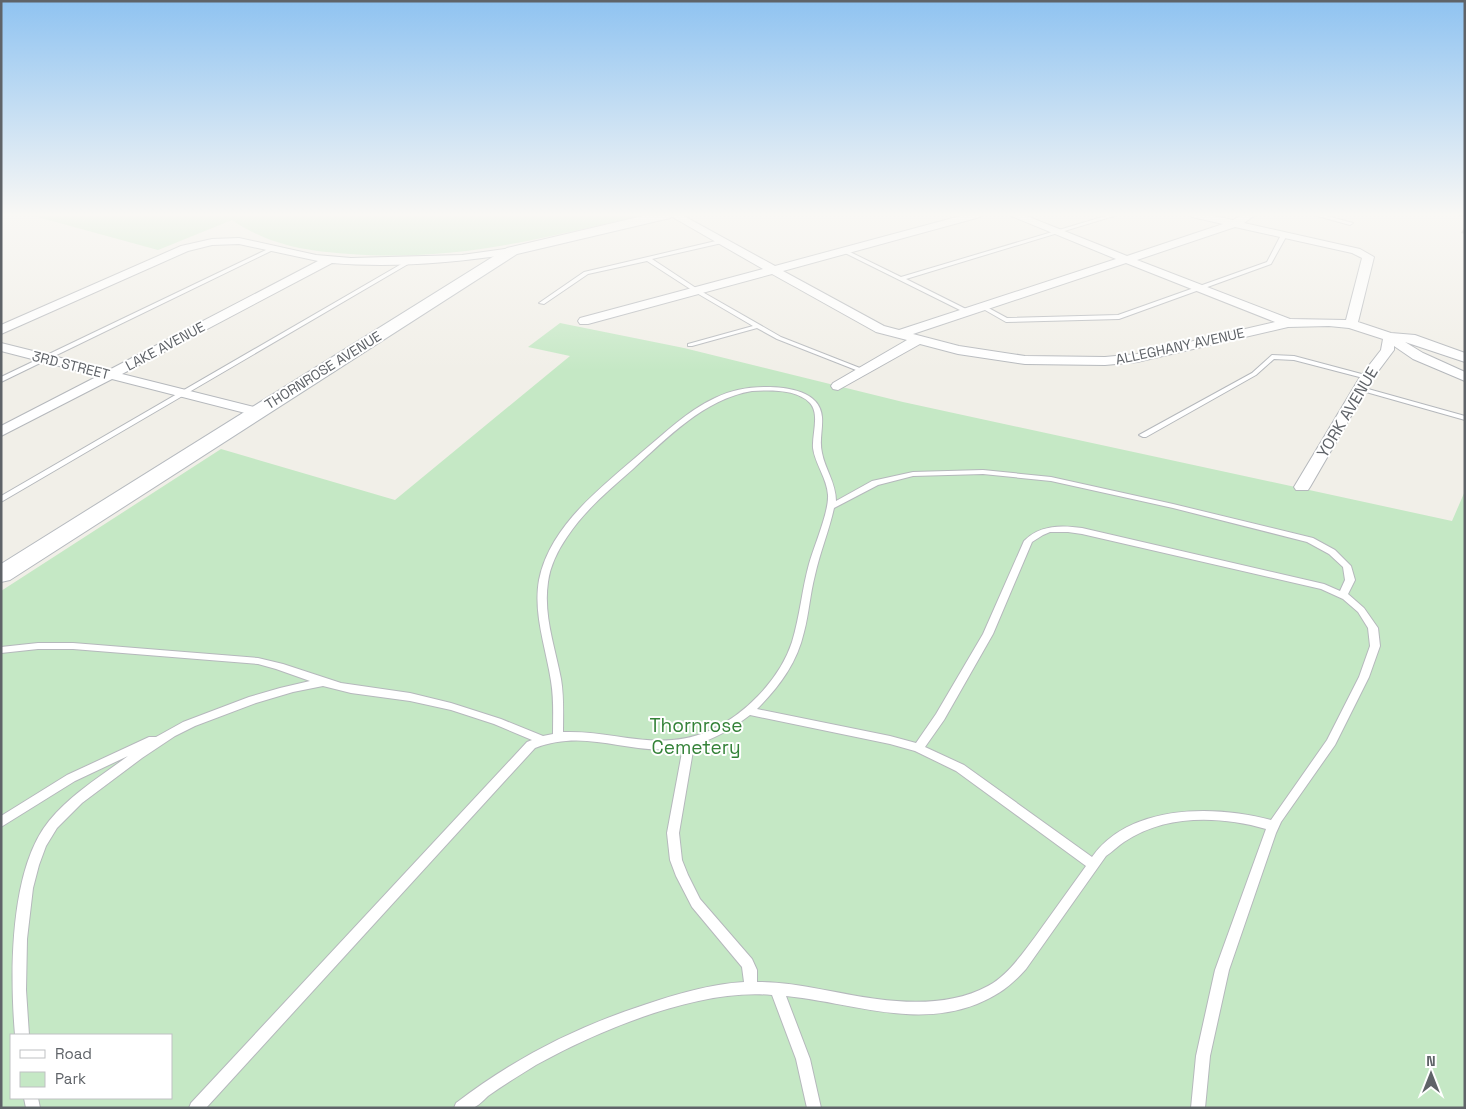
<svg xmlns="http://www.w3.org/2000/svg" width="1466" height="1109" font-family="'Space Grotesk',sans-serif">
	<style>
		.green { fill: #c5e8c5; fill-rule: evenodd }
		.lines { fill: none; stroke-linecap: round; stroke-linejoin: round }
		.lane-casing { stroke: #b5b8bc; stroke-width: 2 }
		.street-casing { stroke: #b5b8bc; stroke-width: 2 }
		.secondary-casing { stroke: #b6babf; stroke-width: 2 }
		.lane { fill: #fff; fill-rule: evenodd }
		.street { fill: #fff; fill-rule: evenodd }
		.secondary { fill: #fff; fill-rule: evenodd }
		.wall { fill: #afaea9 }
		.labels { text-anchor: middle; stroke-width: 4; stroke-linejoin: round; paint-order: stroke }
		.far-street-label { font-size: 14px; fill: #5f6368; stroke: #fff }
		.street-label { font-size: 16px; fill: #5f6368; stroke: #fff }
		.near-park-label { font-size: 19px; fill: #348238; stroke: #fff }
	</style>
	<rect width="100%" height="100%" fill="#f1efe8"/>
	<!-- green -->
	<path class="green" d="M30 215H644C544 238 454 262 350 254 305 251 269 245 232 220L158 250Z
		M560 323 684 348 903 402 1452 521 1465 491V1108H1V591L221 449 395 500 570 356 528 347ZM11 1035H171V1098H11Z"/>
	<g class="lines">
		<defs>
			<path id="lane" d="M1109 215H1117L906 279 968 310 969 311 966 313 841 251 846 250 901 277Z
				M1314 215H1323L1353 223 1350 225Z
				M1284 233 1287 235 1271 264 1119 319 1006 322 978 306 983 305 1007 318 1118 315 1267 262 1281 235Z
				M720 240 723 242 722 243 652 259 699 290 781 337 865 370V372H861L777 339 757 328 692 346H688V344L753 326 695 292 647 261 588 274 544 304 539 303 584 272Z
				M270 248 275 249 1 382V377Z
				M410 259 415 260 1 502V496Z
				M1272 355 1294 356 1369 376 1370 377 1367 379 1294 360 1274 359 1256 375 1146 437H1143L1139 435 1252 373Z
				M766 387C787 387 820 391 822 417 823 429 819 441 822 453 825 469 836 483 836 501L872 481 913 472 983 470 1051 477 1173 504 1313 538 1335 550 1351 566 1355 580 1348 594 1364 608 1378 628 1380 646 1369 677 1335 745 1281 822 1276 833 1229 970 1210 1056 1205 1108H1191L1196 1056 1215 970 1266 829C1220 816 1166 814 1124 842 1118 846 1112 852 1106 856L1026 969C1010 987 998 995 977 1004 914 1029 849 1002 786 996L810 1059 821 1108H807L796 1059 772 995C699 988 599 1030 536 1065 520 1075 503 1085 488 1096 484 1100 478 1106 473 1108 468 1109 459 1108 454 1108L456 1103C513 1059 576 1027 644 1005 676 994 710 984 744 982L742 967 692 907 676 876 670 860 667 833 683 747C632 758 589 727 535 748L206 1108H189L191 1103 527 742 532 740 494 724 451 710 410 701 351 693 323 686 293 692 256 703 195 726 175 736 142 758 82 803 57 828 46 846 39 865 33 888 27 939 26 990 29 1035H15C10 975 9 870 49 821 70 795 101 776 128 756L75 781 1 827V816L67 775 149 737H156L183 722 249 697 280 688 310 681 276 669 258 664 73 649H38L1 653V647L38 643H73L258 658 283 664 341 683 410 693 451 703 501 719 543 736 553 734C553 716 554 699 551 681 546 648 533 614 539 580 550 525 602 487 642 452 665 433 687 411 715 398 731 390 748 387 766 387ZM752 391C769 390 797 389 810 403 820 414 812 434 813 448 815 464 827 478 828 495 829 512 814 546 809 564 802 589 800 616 792 642 780 679 745 715 709 731 657 753 616 730 563 732 563 715 564 697 561 679 555 647 543 615 548 582 550 566 558 550 567 537 584 511 609 490 633 469 667 438 704 399 752 391ZM983 474 1051 481 1173 508 1307 542 1329 554 1343 567 1345 580 1340 591 1324 584 1082 528C1061 525 1039 525 1024 541L983 634 936 714 916 743 890 736 757 709C779 687 797 663 804 632 809 613 810 594 815 575 820 552 829 531 834 508L878 485 913 476ZM1050 532H1068L1082 534 1321 589 1343 599 1358 612 1368 628 1370 646 1359 677 1327 740 1271 820C1214 805 1130 804 1092 857L964 765 925 747 944 720 993 634 1032 542 1043 535ZM750 715 890 744 915 751 956 771 1086 866C1069 890 1052 913 1035 937 1022 954 1008 975 988 986 955 1004 914 1004 877 999 837 994 798 982 757 982V970L752 959 700 899 688 875 682 860 679 833 694 745C715 739 733 728 750 715Z
				M1361 387 1465 416V420L1359 390 1358 389Z
				M24 1098H38L40 1108H26Z"/>
			<path id="street" d="M669 215H682L775 266 964 215H981L980 217 783 271 884 326 899 330 1116 259 1009 215H1024L1127 256 1223 224 1192 217 1191 215H1210L1233 220 1242 215H1255L1244 223 1360 249 1374 257 1358 322 1391 333 1415 335 1465 353V362L1405 342 1423 353 1465 372V381L1413 359 1394 346V350L1373 378 1310 487 1308 490H1296L1294 487 1360 377 1381 350 1383 339 1349 328 1329 326 1288 327 1137 362 1105 365 1025 364 958 354 920 344 838 390 833 389 831 386 833 383 907 340 876 332 772 274 588 324H580L578 321 580 318 763 269ZM1235 227 1352 253 1362 258 1346 320 1290 319 1137 260ZM1126 263 1275 322 1137 354 1105 357 1025 356 959 346 913 334Z
				M239 238 316 255 351 258 462 255 512 248 517 251 512 254C453 263 391 268 332 263L122 374 262 409 264 412 262 415 257 416 112 379 1 436V426L98 376 1 351V343L109 370 318 261 239 244 212 245 188 251 1 334V325L181 246 212 239Z"/>
			<path id="secondary" d="M647 215H672L670 218 517 254 10 580 1 582V564L507 248Z"/>
		</defs>
		<!-- lane casing -->
		<use href="#lane" class="lane-casing"/>
		<!-- street casing -->
		<use href="#street" class="street-casing"/>
		<!-- secondary casing -->
		<use href="#secondary" class="secondary-casing"/>
		<!-- lane -->
		<use href="#lane" class="lane"/>
		<!-- street -->
		<use href="#street" class="street"/>
		<!-- secondary -->
		<use href="#secondary" class="secondary"/>
	</g>
	<!-- wall -->
	<path class="wall" d="M1453 215H1465V217Z
		M1465 226V234L1461 233Z"/>
	<!-- sky -->
	<linearGradient id="sky" x2="0" y2="1"><stop stop-color="#8fc3f1"/><stop offset="0.58" stop-color="#f9f8f5"/><stop offset="1" stop-color="#f9f8f5" stop-opacity="0"/></linearGradient>
	<rect width="1466" height="370" fill="url(#sky)"/>
	<g class="labels">
		<!-- far-street labels -->
		<g class="far-street-label">
			<text transform="translate(165 346) rotate(-28)" y="5">LAKE AVENUE</text>
			<text transform="translate(1180 346) rotate(-12)" y="5">ALLEGHANY AVENUE</text>
			<text transform="translate(71 365) rotate(14)" y="5">3RD STREET</text>
			<text transform="translate(323 370) rotate(-32)" y="5">THORNROSE AVENUE</text>
		</g>
		<!-- street labels -->
		<g class="street-label">
			<text transform="translate(1347 412) rotate(-59)" y="6">YORK AVENUE</text>
		</g>
		<!-- near-park labels -->
		<g class="near-park-label">
			<text x="696" y="732">Thornrose<tspan x="696" dy="22">Cemetery</tspan></text>
		</g>
	</g>
	<!-- border -->
	<rect width="1466" height="1109" fill="none" stroke="#5f6368" stroke-width="5"/>
	<!-- legend -->
	<rect x="10" y="1034" width="162" height="65" fill="#ffffff" stroke="#bfc1c3"/>
	<rect x="20" y="1050" width="25" height="8" fill="#ffffff" stroke="#bfc1c3"/>
	<text x="55" y="1059" font-size="15" fill="#5f6368">Road</text>
	<rect x="20" y="1072" width="25" height="15" fill="#c5e8c5" stroke="#bfc1c3"/>
	<text x="55" y="1084" font-size="15" fill="#5f6368">Park</text>
	<!-- north arrow -->
	<g transform="translate(1431 1074)" stroke="#ffffff" stroke-width="4" paint-order="stroke">
	<path d="M0-4L9 19L0 12L-9 19Z" fill="#5f6368"/>
	<text y="-8" font-size="14" font-weight="bold" text-anchor="middle" fill="#5f6368">N</text>
	</g>
</svg>
